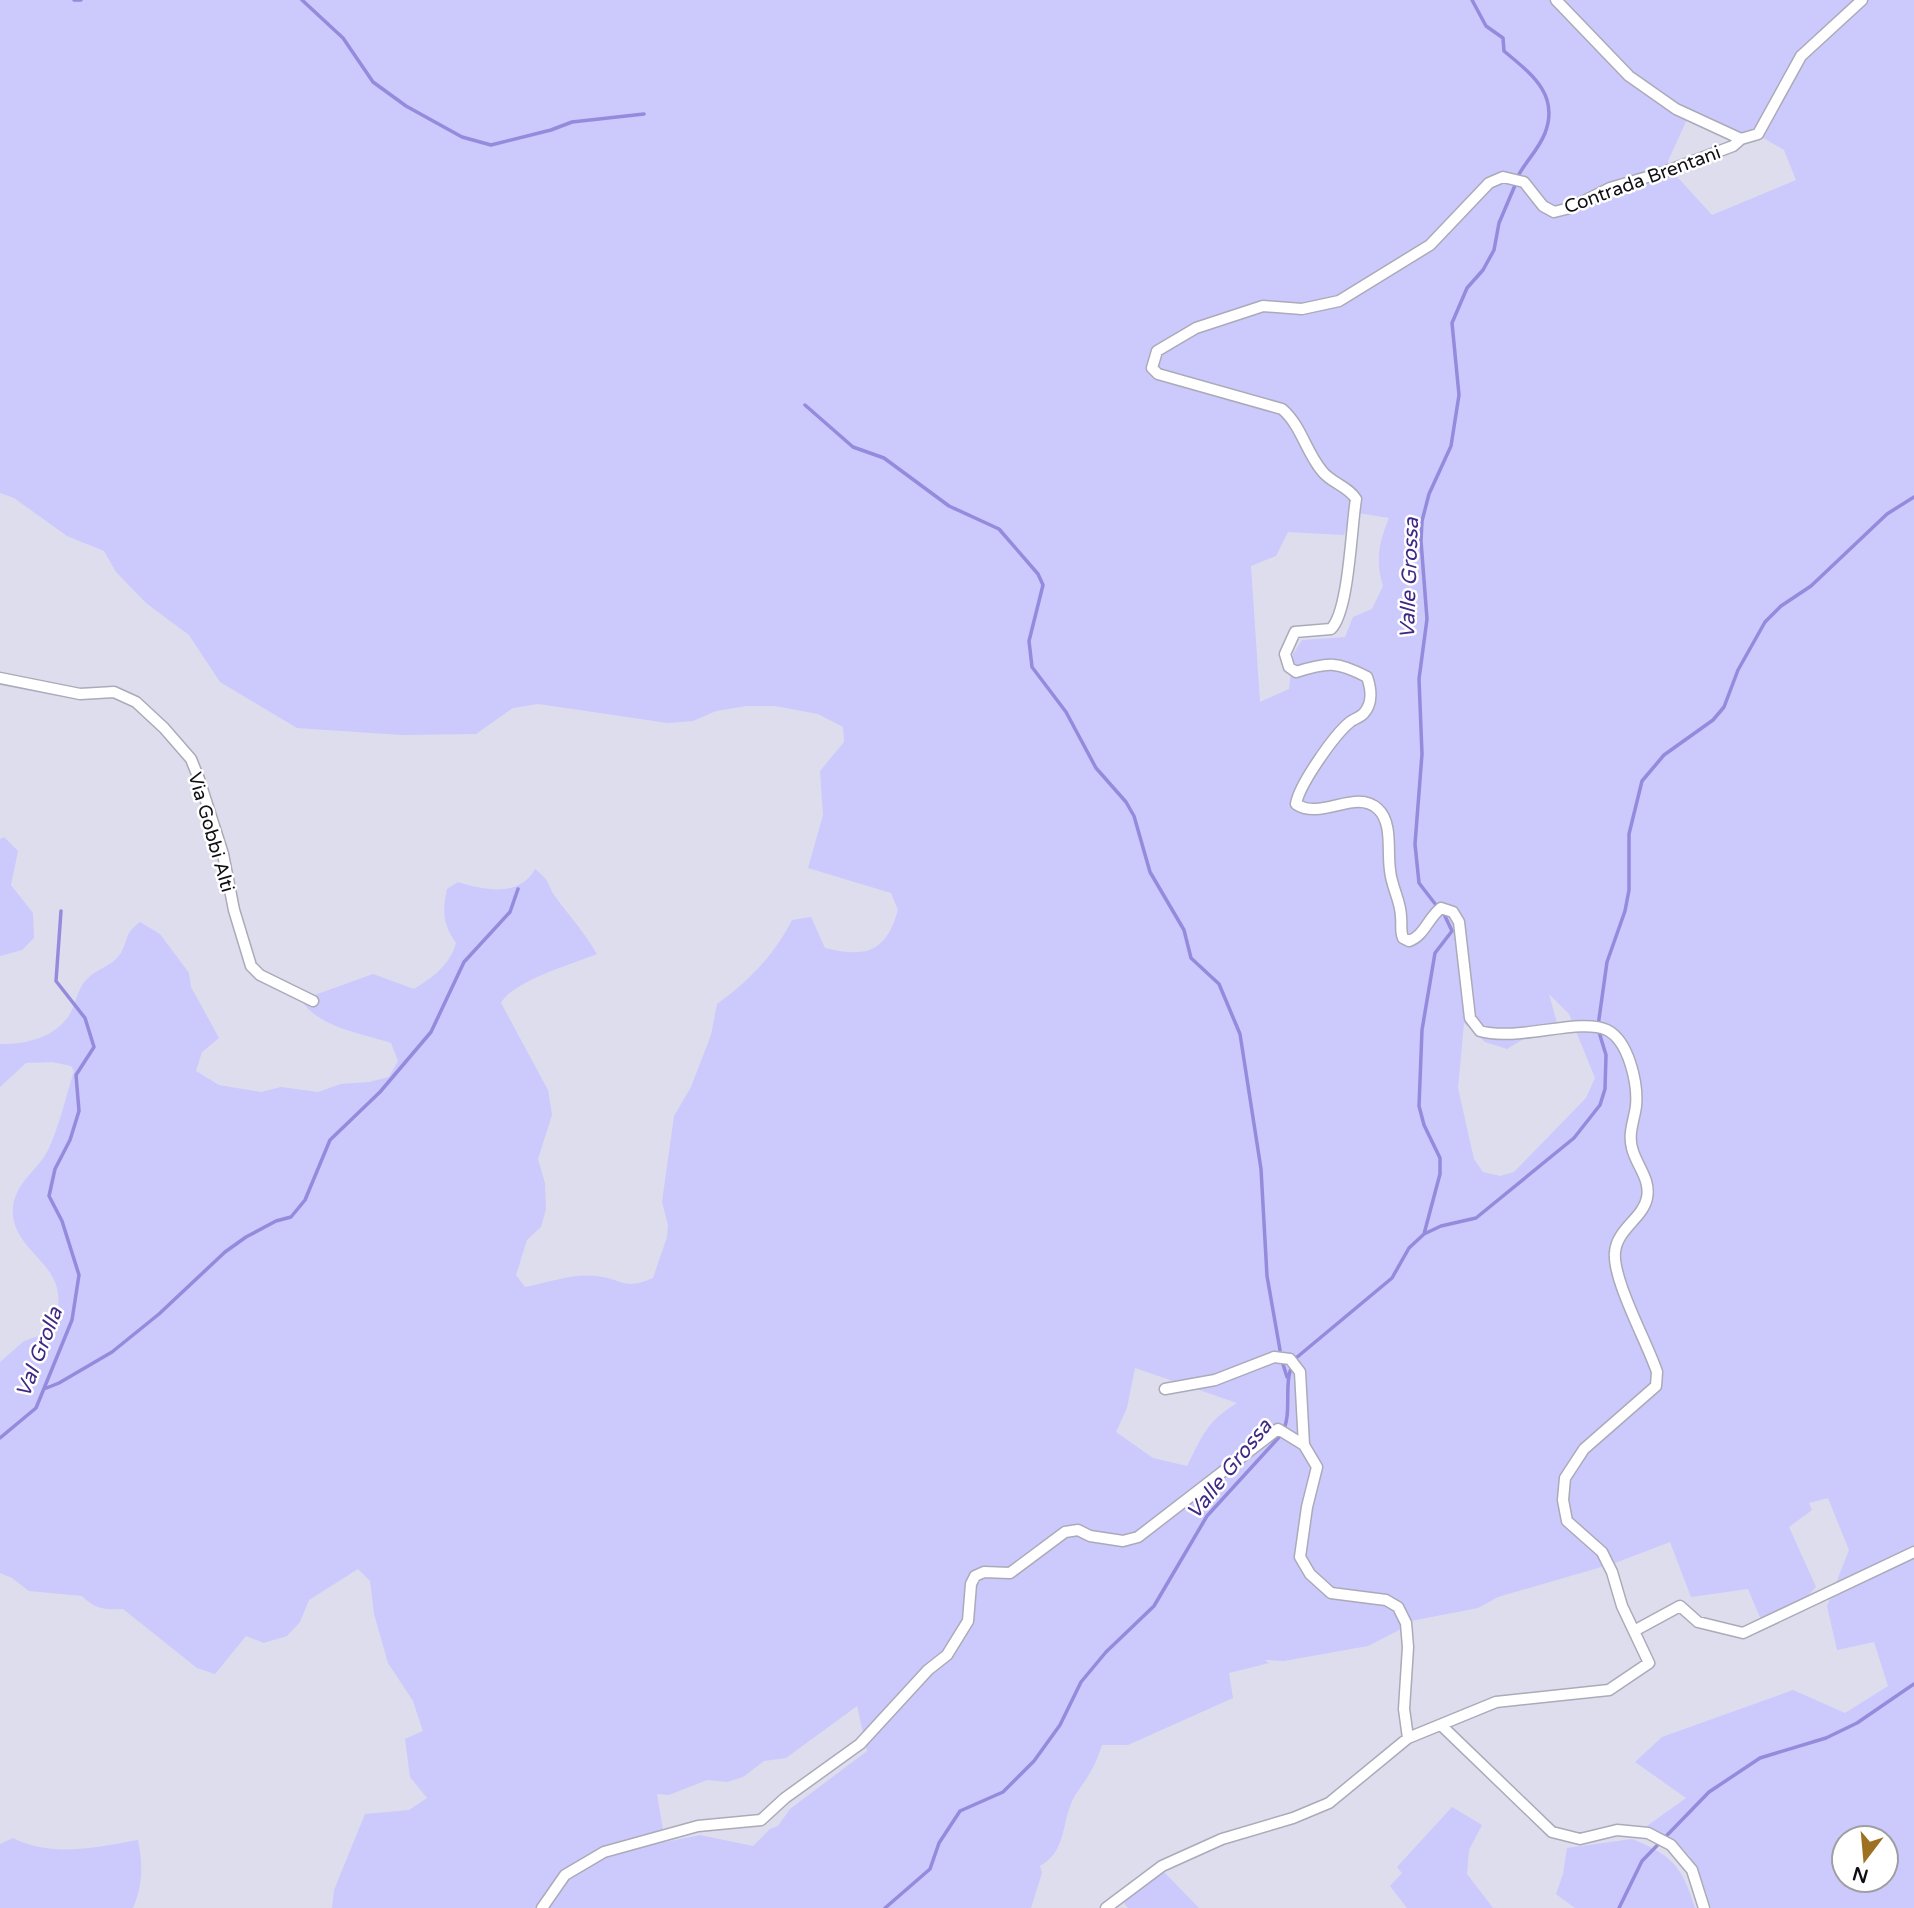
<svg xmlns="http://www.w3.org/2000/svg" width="1914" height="1908" font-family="'Varela Round',sans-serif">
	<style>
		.green { fill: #ccc9fd; fill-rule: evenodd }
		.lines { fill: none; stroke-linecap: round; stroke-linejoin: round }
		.stream { stroke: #948bdc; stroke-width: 3.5 }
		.minor-casing { stroke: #abaab9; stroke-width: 13 }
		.minor { stroke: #fff; stroke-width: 10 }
		.labels { text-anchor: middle; stroke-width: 5; stroke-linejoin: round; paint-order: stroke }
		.street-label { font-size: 19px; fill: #0f0f14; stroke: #fff }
		.water-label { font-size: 21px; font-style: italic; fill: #3f2986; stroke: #fff }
	</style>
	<rect width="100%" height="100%" fill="#dedded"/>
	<!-- green -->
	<path class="green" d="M0 0H1914V1908H1711C1698 1865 1690 1844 1647 1826L1686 1798 1635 1762 1662 1737 1793 1690 1845 1713 1888 1686 1874 1642 1837 1650 1827 1606 1849 1550 1828 1498 1809 1503 1812 1510 1789 1527 1816 1587 1788 1617 1765 1629 1748 1589 1691 1597 1670 1542 1615 1563 1498 1597 1478 1608 1411 1621V1624L1368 1646 1284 1661 1265 1660 1269 1663 1229 1673 1233 1698 1128 1745H1102C1094 1769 1089 1775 1076 1794 1060 1819 1069 1850 1040 1866L1042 1873 1031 1908H332L334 1890 365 1814 409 1810 427 1798 410 1777 405 1739 423 1731 413 1701 388 1663 374 1614 370 1581 358 1569 309 1600 300 1622 287 1636 264 1643 246 1636 215 1674 197 1668 123 1609C106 1610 94 1609 82 1596L29 1591 12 1578 0 1573V1362L24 1341 50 1332C83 1263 9 1258 13 1207 16 1181 39 1170 49 1148 60 1124 66 1096 74 1071L71 1066 52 1062 26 1063 0 1087V1044C25 1044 52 1039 68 1017 76 1006 76 990 87 979 96 969 113 966 121 953 129 938 124 934 140 922L160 934 189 973 191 987 219 1038 202 1052 196 1071 219 1085 261 1092 281 1087 318 1092 341 1084 369 1082 389 1077 398 1061 391 1043C362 1033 319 1028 301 1000L373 974 414 989C433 977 450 965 456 943 443 924 442 911 447 889L458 882C484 890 519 898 535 869 553 883 546 885 557 899 571 918 585 933 597 954 572 964 513 981 501 1003L548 1090 552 1115 538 1159 545 1183 546 1209 541 1227 527 1240 516 1275 525 1287C547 1283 573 1273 596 1276 624 1279 623 1291 653 1278L667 1237 668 1225 662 1202 674 1116 691 1087 711 1035 717 1004C748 982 775 954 792 920L811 917 825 948C865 958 886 953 898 910L891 893 808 868 823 815 820 771 844 742 843 727 818 714 775 706H746L716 711 693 721 668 723 538 704 513 708 476 734 401 735 297 728 220 682 189 635 146 603 116 572 104 551 67 536 14 498 0 493ZM1689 115 1747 136 1755 133 1784 150 1796 180 1712 215 1670 169 1668 161ZM1352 512 1389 518C1379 542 1375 561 1383 586L1372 609 1353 617 1345 637 1302 640 1293 654 1289 689 1260 702 1251 566 1276 556 1288 532 1344 535ZM1549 994 1569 1014 1595 1078 1586 1098 1514 1172 1500 1176 1483 1172 1474 1159 1458 1088 1464 1023 1485 1042 1507 1049 1522 1040 1554 1032 1557 1023ZM1135 1368 1237 1403C1206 1422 1203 1435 1187 1466L1153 1458 1116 1432 1127 1408ZM857 1706 867 1751 790 1809 778 1826 770 1829 753 1846 700 1835 665 1842 657 1794 669 1795 707 1780 727 1782 743 1777 764 1761 786 1758ZM1844 1838H1886V1880H1844Z
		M4 837 18 851 11 885 33 913 34 938 22 950 0 956V839Z
		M1452 1807 1482 1825 1469 1850 1467 1874 1493 1908H1407L1390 1886 1402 1873 1397 1867Z
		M13 1838C51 1858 98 1847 138 1840 143 1864 143 1885 133 1908H0V1844Z
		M1632 1839C1672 1855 1682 1866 1695 1908H1575L1556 1894 1563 1874 1567 1848Z
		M1164 1872 1199 1908H1128L1123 1902Z"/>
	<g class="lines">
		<!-- stream -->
		<path class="stream" d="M74 0H81
			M302 0 343 38 373 82 406 106 462 137 491 145 551 130 572 122 644 114
			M1472 0 1486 26 1503 38 1504 51C1530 73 1560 94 1545 133 1539 149 1526 161 1518 176
			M805 405 853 447 884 458 949 506 999 529 1038 574 1043 585 1029 641 1032 667 1066 712 1096 768 1126 802 1134 816 1150 872 1184 930 1191 958 1219 984 1240 1034 1261 1169 1267 1276 1280 1350
			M1436 905 1419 883 1415 844 1422 754 1419 679 1427 619 1421 541 1422 521 1429 494 1451 446 1459 395 1452 323 1467 288 1483 270 1494 250 1499 223 1516 183
			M1598 1026 1607 962 1625 911 1629 890V834L1642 781 1664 755 1713 720 1724 707 1738 670 1765 622 1781 606 1811 586 1887 514 1914 497
			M1424 1234 1441 1226 1476 1218 1574 1138 1600 1105 1605 1089 1606 1055 1599 1032
			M1282 1361 1287 1377
			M44 1389 59 1383 112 1352 159 1314 225 1252 246 1237 276 1221 291 1217 305 1200 330 1140 380 1092 431 1032 464 962 510 912 518 889
			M0 1438 36 1408 72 1320 79 1275 62 1221 49 1196 55 1169 70 1140 79 1111 76 1075 94 1047 85 1018 56 981 61 911
			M885 1908 930 1869 939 1843 960 1811 1003 1792 1034 1761 1060 1725 1081 1682 1106 1652 1154 1606 1207 1516 1281 1435C1295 1412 1280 1382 1296 1358L1392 1278 1409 1248 1424 1234 1440 1174V1158L1424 1125 1419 1106 1422 1030 1435 953 1452 931 1444 914
			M1619 1908 1642 1861 1709 1792 1760 1758 1826 1738 1857 1723 1914 1684"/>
		<defs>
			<path id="minor" d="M1741 139 1758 134 1801 56 1862 0
				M0 678 80 694 114 692 136 702 164 728 191 759 199 779 223 854 234 910 251 966 260 975 313 1001
				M1165 1389 1215 1380 1274 1357 1290 1359 1300 1372 1304 1445 1317 1467 1307 1507 1300 1557 1310 1574 1331 1593 1386 1600 1398 1607 1406 1623 1408 1647 1404 1709 1408 1738
				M1634 1631 1680 1606 1698 1622 1743 1633 1914 1552
				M1442 1726 1552 1832 1580 1839 1617 1830 1648 1833 1671 1845 1692 1870 1704 1908
				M542 1908 565 1875 604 1852 698 1826 761 1820 785 1798 860 1744 928 1670 947 1655 968 1621 971 1584 975 1576 984 1572 1010 1573 1065 1532 1078 1530 1090 1536 1123 1541 1138 1537 1278 1429 1304 1445
				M1106 1908 1162 1866 1222 1839 1293 1818 1329 1803 1408 1738 1496 1702 1609 1690 1649 1663 1622 1606 1612 1572 1602 1552 1567 1521 1563 1500 1565 1478 1584 1449 1656 1386 1657 1372C1647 1342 1612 1279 1615 1252 1617 1229 1643 1218 1647 1198 1651 1179 1636 1165 1632 1148 1628 1133 1634 1121 1636 1106 1638 1084 1629 1041 1607 1030 1580 1017 1518 1042 1480 1031L1470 1018 1459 922 1453 912 1441 908C1428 918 1424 936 1409 941L1403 938C1400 931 1402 926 1401 917 1401 901 1391 886 1390 870 1387 851 1393 823 1378 809 1356 788 1321 821 1296 804 1299 785 1334 735 1350 722 1354 719 1361 717 1364 713 1373 703 1371 688 1367 677 1337 661 1327 662 1296 672L1289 667 1285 654 1295 632 1331 629C1349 611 1351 529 1356 499 1348 486 1331 483 1322 471 1306 452 1301 425 1282 409L1158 374 1152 368 1157 351 1196 328 1263 306 1302 309 1339 301 1430 245 1489 183 1503 177 1524 182 1543 206 1554 212 1570 208 1610 188 1664 172 1733 146 1741 139 1676 109 1629 76 1556 0"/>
		</defs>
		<!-- minor casing -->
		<use href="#minor" class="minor-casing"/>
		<!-- minor -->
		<use href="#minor" class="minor"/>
	</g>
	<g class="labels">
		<!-- street labels -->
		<g class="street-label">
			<text transform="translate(1642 179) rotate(-20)" y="7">Contrada Brentani</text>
			<text transform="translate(212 832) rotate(74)" y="7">Via Gobbi Alti</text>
		</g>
		<!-- water labels -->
		<g class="water-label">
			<text transform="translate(1409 578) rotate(-88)" y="7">Valle Grossa</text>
			<text transform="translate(39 1352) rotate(-69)" y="7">Val Grolla</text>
			<text transform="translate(1229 1469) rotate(-51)" y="7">Valle Grossa</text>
		</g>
	</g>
	<!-- north arrow -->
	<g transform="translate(1865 1859) rotate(196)"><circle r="33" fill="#ffffff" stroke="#9f9fa1" stroke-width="2"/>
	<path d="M0-5L12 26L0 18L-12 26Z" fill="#9d7121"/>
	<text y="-10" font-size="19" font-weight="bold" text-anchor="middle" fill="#0f0f14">N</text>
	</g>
</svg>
